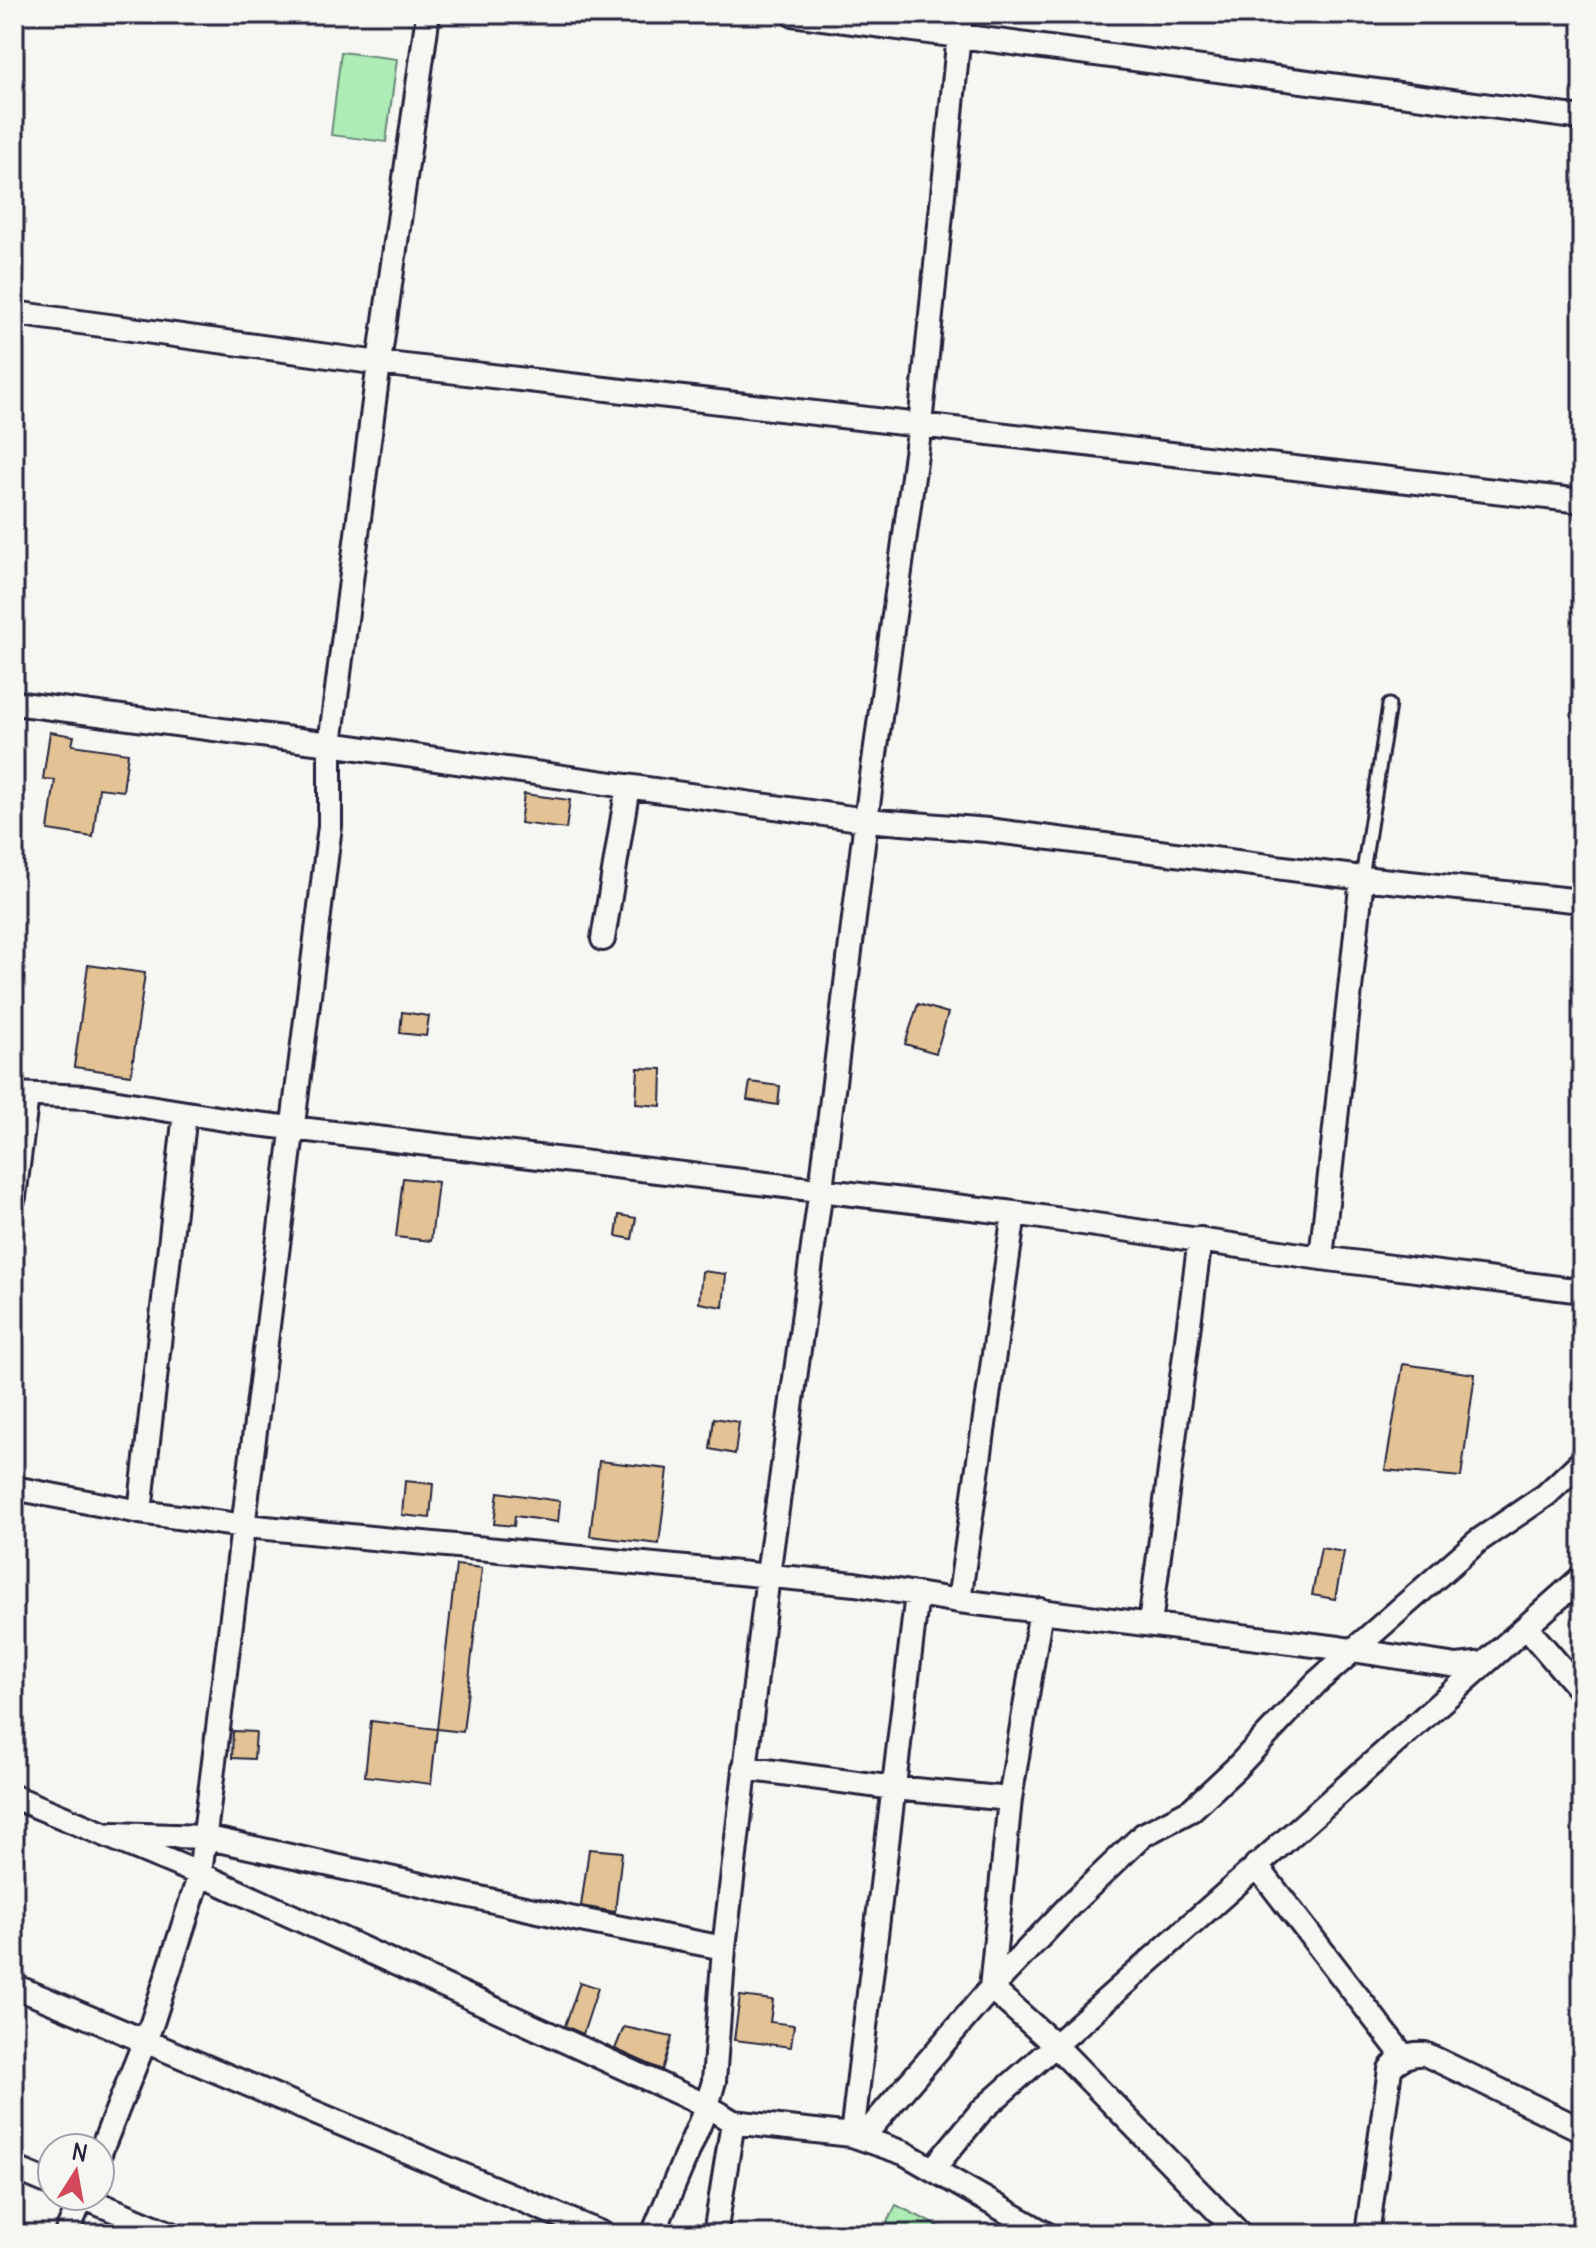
<svg xmlns="http://www.w3.org/2000/svg" width="1596" height="2248" font-family="Delius,sans-serif">
	<style>
		.green { fill: #adedb5; stroke: #688878; stroke-width: 2 }
		.building { fill: #e3c395; stroke: #22223b; stroke-width: 2 }
		.lines { fill: none; stroke-linecap: round; stroke-linejoin: round }
		.service-casing { stroke: #22223b; stroke-width: 17 }
		.minor-casing { stroke: #22223b; stroke-width: 28 }
		.service { stroke: #f6f6f2; stroke-width: 11 }
		.minor { stroke: #f6f6f2; stroke-width: 22 }
	</style>
	<rect width="100%" height="100%" fill="#f6f6f2"/>
	<filter id="ink" filterUnits="userSpaceOnUse"><feTurbulence type="fractalNoise" baseFrequency=".0125" numOctaves="2"/><feDisplacementMap in="SourceGraphic" scale="16" xChannelSelector="R" yChannelSelector="G"/><feConvolveMatrix kernelMatrix="1 2 1 2 8 2 1 2 1" color-interpolation-filters="sRGB"/></filter>
	<g filter="url(#ink)">
		<!-- green -->
		<path class="green" d="M341 52 397 59 386 142 331 135Z
			M896 2205 954 2234H881Z"/>
		<!-- building -->
		<path class="building" d="M50 732 74 736 72 745 128 753 123 791 99 788 93 837 48 830 55 780 43 779Z
			M524 794 570 800 566 829 520 823Z
			M88 965 145 973 131 1075 74 1067Z
			M918 1004 948 1013 936 1053 905 1044Z
			M402 1012 429 1016 426 1036 400 1033Z
			M638 1068 662 1069 661 1106 636 1104Z
			M750 1082 780 1086 778 1105 747 1100Z
			M403 1178 438 1182 431 1241 396 1237Z
			M619 1215 636 1218 632 1239 616 1236Z
			M702 1271 726 1274 723 1307 699 1303Z
			M1403 1364 1475 1374 1461 1477 1385 1470Z
			M714 1418 739 1422 735 1454 710 1449Z
			M599 1461 668 1469 659 1544 590 1536Z
			M405 1481 433 1484 430 1518 402 1515Z
			M498 1492 560 1501 558 1522 515 1516 514 1526 494 1524Z
			M1321 1548 1344 1552 1335 1599 1312 1595Z
			M456 1565 482 1568 463 1732 437 1729Z
			M371 1721 437 1729 431 1784 365 1776Z
			M233 1731 256 1732 254 1759 232 1758Z
			M589 1849 622 1852 615 1912 581 1906Z
			M580 1982 598 1988 583 2034 565 2026Z
			M740 1996 773 2000 770 2022 794 2025 791 2047 734 2040Z
			M624 2027 672 2037 662 2070 615 2049Z"/>
		<g class="lines">
			<defs>
				<path id="service" d="M1362 878 1389 705"/>
				<path id="minor" d="M792 14 1582 118
					M14 313 379 363 1582 501
					M14 703 330 744 866 820 988 830 1362 878 1582 901
					M603 939 628 786
					M14 1094 87 1097 249 1123 1014 1213 1321 1258 1582 1291
					M14 1197 27 1095
					M1321 1258 1362 878
					M14 1488 140 1512 245 1526 855 1584 959 1601 1339 1648 1457 1666 1485 1663
					M140 1512 185 1113
					M959 1601 1014 1213
					M1041 1610 1010 1799 991 1988 1054 2044 1240 2234
					M1150 1624 1200 1239
					M1526 1627 1582 1692
					M744 1768 894 1788 1010 1799
					M14 1797 200 1874 707 2106 733 2122 852 2135 904 2153 1046 2234
					M113 1834 204 1837 570 1918 724 1948
					M1256 1865 1404 2057
					M14 1986 603 2234
					M852 2135 917 1594
					M862 2138 991 1988 1072 1903 1143 1835 1191 1810 1236 1768 1317 1682 1478 1541 1546 1495 1582 1461
					M100 2153 152 2023 200 1874 330 826V744L379 363 428 14
					M14 2168 52 2184
					M933 2169 981 2111 1582 1577
					M80 2196 171 2234
					M66 2234 83 2196
					M653 2234 707 2106 714 2081 724 1948 768 1575 821 1189 866 820 920 425 961 14
					M715 2234 733 2122
					M1367 2234 1390 2069C1399 2057 1411 2053 1425 2054L1582 2130"/>
			</defs>
			<!-- service casing -->
			<use href="#service" class="service-casing"/>
			<!-- minor casing -->
			<use href="#minor" class="minor-casing"/>
			<!-- service -->
			<use href="#service" class="service"/>
			<!-- minor -->
			<use href="#minor" class="minor"/>
		</g>
	</g>
	<!-- margin -->
	<rect width="1596" height="2248" fill="none" stroke="#f6f6f2" stroke-width="48"/>
	<rect x="24" y="24" width="1548" height="2200" fill="none" stroke="#22223b" stroke-width="3" filter="url(#ink)"/>
	<!-- north arrow -->
	<g transform="translate(76 2172) rotate(11)"><circle r="38" fill="#f6f6f2" stroke="#a1a1a9" stroke-width="2"/>
	<path d="M0-6L14 30L0 20L-14 30Z" fill="#d1495b"/>
	<text y="-12" font-size="22" font-weight="bold" text-anchor="middle" fill="#22223b">N</text>
	</g>
</svg>
